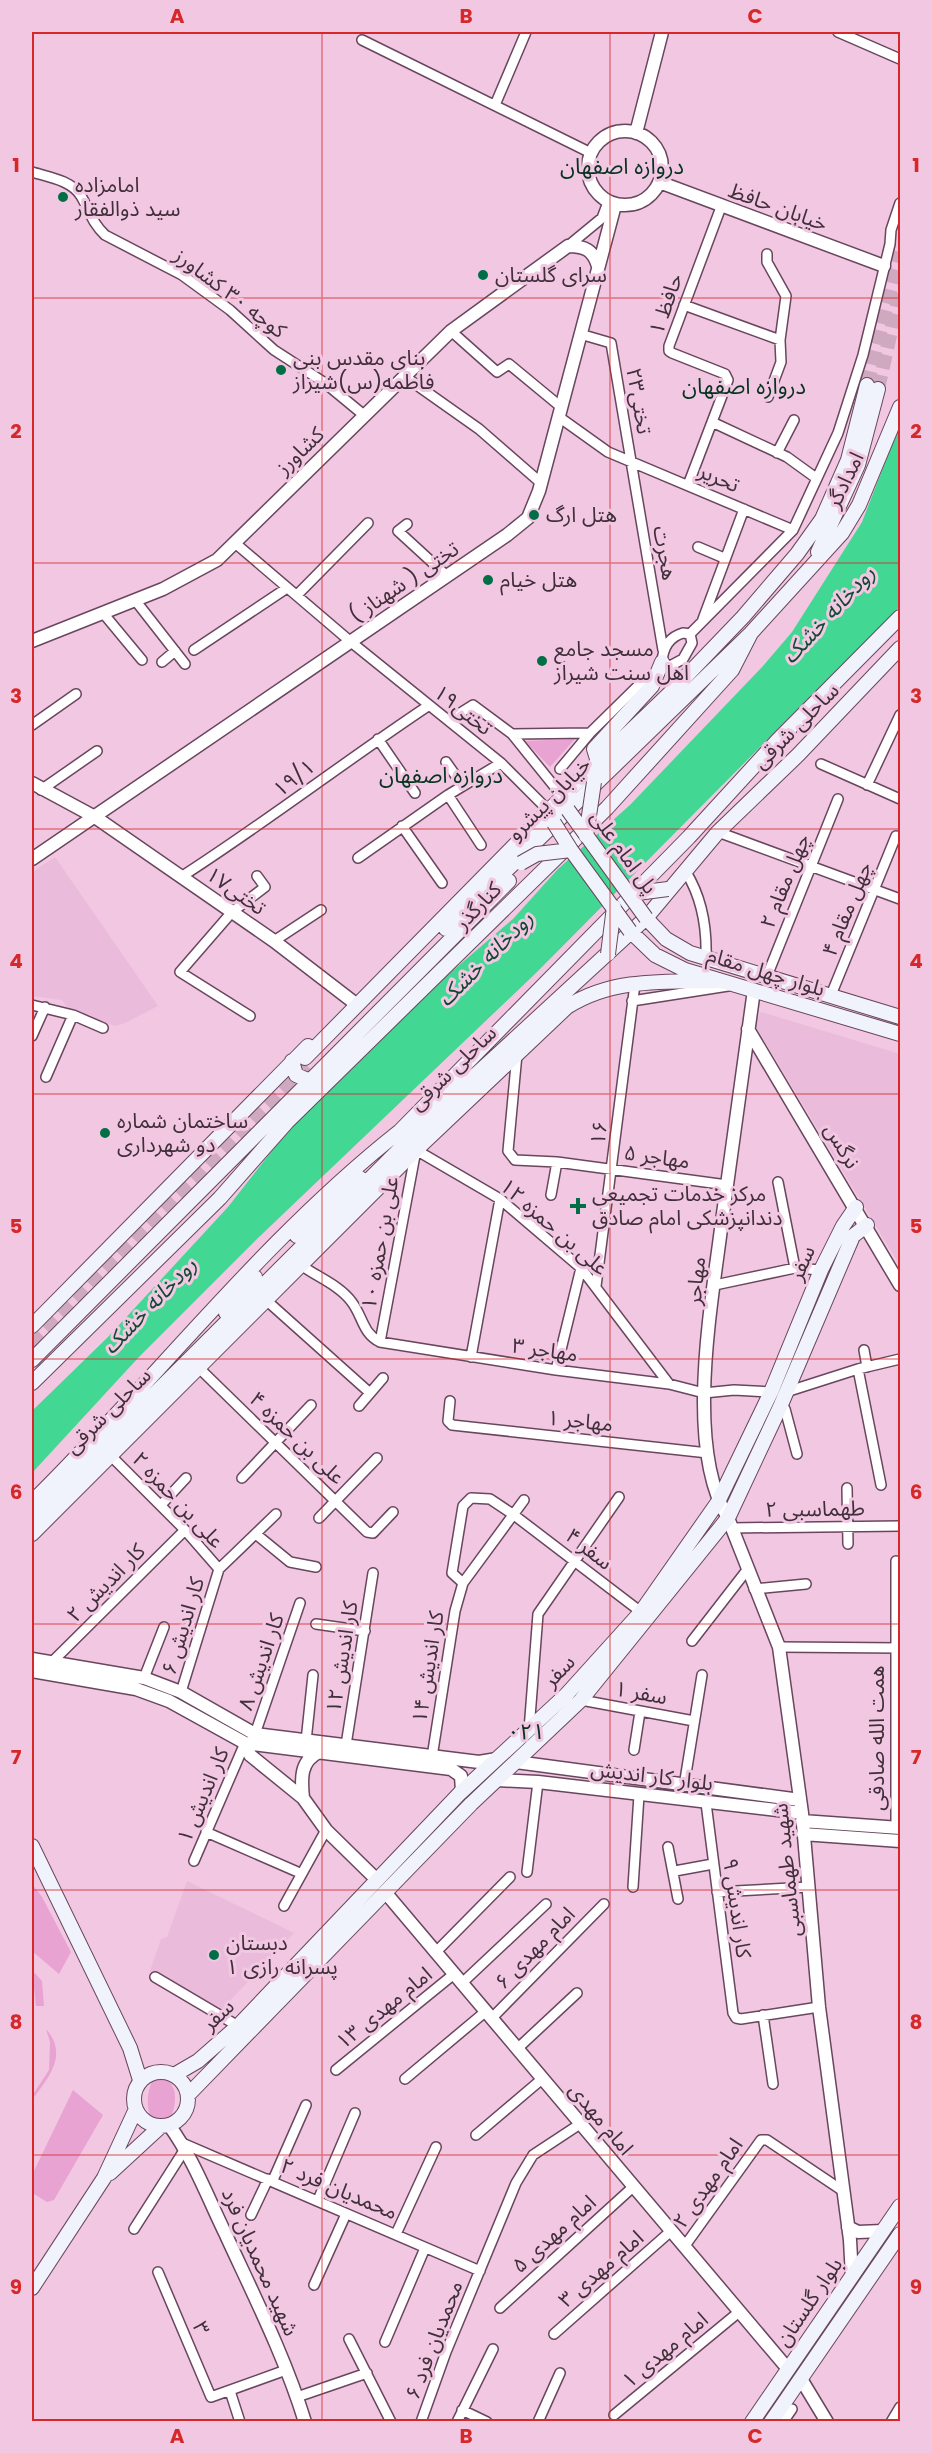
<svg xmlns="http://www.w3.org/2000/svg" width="932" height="2453" font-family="Poppins,'Noto Sans Arabic',sans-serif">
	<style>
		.built { fill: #ebbbdb }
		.green { fill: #e8a3d2 }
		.water { fill: #42d793 }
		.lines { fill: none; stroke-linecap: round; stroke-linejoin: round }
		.secondary-tunnel { stroke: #cea9c0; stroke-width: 14; stroke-dasharray: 14 7; stroke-linecap: butt }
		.minor-casing { stroke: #69465e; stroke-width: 12 }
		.tertiary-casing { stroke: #69465e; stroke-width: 15 }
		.secondary-casing { stroke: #69465e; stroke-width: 16 }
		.minor { stroke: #fff; stroke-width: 9 }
		.tertiary { stroke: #fff; stroke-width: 12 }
		.secondary { stroke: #f0f2fc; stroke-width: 14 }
		.secondary-bridge-casing { stroke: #69465e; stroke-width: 16; stroke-linecap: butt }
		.secondary-bridge { stroke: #f0f2fc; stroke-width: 14 }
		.grid { fill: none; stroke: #d62828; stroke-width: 1.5; stroke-opacity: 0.55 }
		.poi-dot { fill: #026e45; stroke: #f1c7e2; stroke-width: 2 }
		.labels { text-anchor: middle; stroke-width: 6; stroke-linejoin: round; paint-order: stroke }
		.poi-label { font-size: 21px; fill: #402f3a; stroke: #f1c7e2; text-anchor: start }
		.street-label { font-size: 21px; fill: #402f3a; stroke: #f1c7e2 }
		.neighbourhood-label { font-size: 22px; fill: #06331f; stroke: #f1c7e2 }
		.water-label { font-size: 22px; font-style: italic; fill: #0f4a30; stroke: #f1c7e2 }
		.neatline { fill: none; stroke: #d62828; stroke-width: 2 }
		.grid-label { font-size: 20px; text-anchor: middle; font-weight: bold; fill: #d62828 }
	</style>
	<rect width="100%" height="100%" fill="#f1c7e2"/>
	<!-- built -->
	<path class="built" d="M55 857 158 1006 125 1023 115 1026 67 1007 62 1000 32 996V872Z
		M761 1012 900 1054V1266L755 1025Z
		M187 1881 294 1933 222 2009 150 1971 161 1939 167 1937Z"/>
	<!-- green -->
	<path class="green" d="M575 739 550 767 525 741Z
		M32 1884 42 1897 71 1952 59 1974 32 1951Z
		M32 1970 42 1981 44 2006H36Z
		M46 2029C69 2055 48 2078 32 2100V2096L49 2070 50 2042Z
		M164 2079C179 2085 176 2105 171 2117L160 2120 151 2119C146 2107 147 2090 153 2080Z
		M73 2090 103 2115 54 2200 47 2202 34 2194 32 2175Z"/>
	<!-- water -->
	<path class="water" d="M900 424V606L537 972 258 1238 138 1358 32 1473V1411L108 1337 228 1207 289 1129 331 1085 436 985 513 919 558 869 630 805 763 666 792 632 862 522Z"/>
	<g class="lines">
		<!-- secondary-tunnel -->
		<path class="secondary-tunnel" d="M867 385 900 252
			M878 389 900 291
			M32 1345 312 1063"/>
		<defs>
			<path id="minor" d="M838 32 900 59
				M362 40 591 153
				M495 105 526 32
				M32 172C48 177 71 180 81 196 90 211 92 223 105 235L182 275 230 310 274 350 325 383 365 416
				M568 246 602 218 608 202
				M767 254V262L786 296 780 340 781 362 768 397
				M684 305 780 340
				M451 331 497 372 509 364 561 407
				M580 334 611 343 663 650
				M404 376 479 429 541 483
				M559 417 608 452 793 530
				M712 422 787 457 816 478
				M777 453 794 420
				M688 485 728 380 725 374 672 353 669 351V346L721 207
				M407 524 398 531 447 576
				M235 543 351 642 501 763 549 811
				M698 547 724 558
				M297 595 368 523
				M135 600 185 664
				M103 613 142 660
				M703 619 744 509
				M683 633 690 634 692 643 683 659 670 666 662 662C663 647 669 637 683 633Z
				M690 634 793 530 838 433 863 355 890 244 891 230 900 203
				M194 650 287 588
				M162 662 175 651
				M449 720 473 705 512 734 554 786 564 803
				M32 725 76 694
				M512 734 590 733
				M378 739 415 793
				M446 762 463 786
				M821 764 900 799
				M560 769 590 733 648 676
				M867 785 900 715
				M41 790 97 751
				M448 795 481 845
				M402 826 442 883
				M718 832 900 899
				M358 858 448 795 501 763
				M686 872C702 898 707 928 706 958
				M181 877C265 823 344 762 428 706
				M274 941 321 910
				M767 976 838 799
				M831 995 896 836
				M632 1001 728 986
				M32 1005 73 1015 103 1028
				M250 1016 180 972 232 912 265 887 257 876
				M32 1036 45 1007
				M517 1054 508 1151 515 1160 557 1162 727 1185
				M46 1077 73 1015
				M778 1182 795 1268
				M551 1195 557 1162
				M301 1265C317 1277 339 1285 351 1301 363 1316 362 1333 380 1342L556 1370 669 1384 704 1393 734 1390 771 1392
				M715 1285 795 1268 821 1270
				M596 1286 635 984
				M266 1300 370 1393
				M380 1342 416 1150 500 1199 581 1268 669 1384
				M864 1350 867 1367
				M471 1357 500 1199
				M199 1368 367 1532 373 1533 393 1512
				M858 1369 881 1485
				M556 1370 581 1268
				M786 1392 858 1369 900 1359
				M450 1401 448 1421 452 1425 708 1453
				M359 1406 383 1378
				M780 1407 785 1409 797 1454
				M111 1456 185 1530 219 1569
				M242 1478 311 1405
				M847 1488 848 1544
				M161 1505 186 1478
				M319 1518 377 1458
				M731 1528 900 1526
				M257 1535 290 1562 316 1567
				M896 1561V1828
				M219 1569 276 1514
				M463 1583 452 1573 463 1506 471 1498 490 1499 514 1515 641 1612
				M754 1589 806 1584
				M316 1624 365 1631
				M692 1641 747 1570
				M779 1647 900 1648
				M52 1662 185 1530
				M144 1678 164 1627
				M181 1692 219 1569
				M581 1700 694 1721
				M529 1730 538 1614 619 1497
				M255 1734 300 1603
				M306 1741 313 1675
				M346 1745 373 1573
				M634 1750 640 1712
				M432 1757 455 1611 463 1583 524 1500
				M684 1786 702 1675
				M706 1803 733 2013 736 2018 741 2019 819 2007
				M206 1832 300 1873
				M668 1847 678 1899
				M194 1861 245 1743
				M675 1871 713 1864
				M527 1872 538 1782
				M633 1887 639 1795
				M717 1892 809 1887
				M284 1906 326 1830
				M435 1953 510 1877
				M155 1977 238 2026
				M461 1984 546 1904
				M763 2015 773 2084
				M491 2019 604 1904
				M517 2049 577 1993
				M336 2070 454 1974
				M405 2079 485 2012
				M476 2135 542 2079
				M182 2143 480 2271
				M273 2180 306 2105
				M318 2200 355 2113
				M251 2215 268 2179
				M134 2229 185 2149
				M396 2234 436 2147
				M684 2247 761 2140H767L843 2191
				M158 2272 211 2397 286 2370
				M314 2285 346 2214
				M500 2308 633 2187
				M554 2334 671 2231
				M349 2339 391 2422
				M385 2342 425 2248
				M230 2391 240 2422
				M297 2397 367 2373
				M462 2410 487 2422
				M614 2415 739 2312
				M421 2422 446 2352 516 2183 533 2155 580 2124
				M457 2422 493 2349
				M538 2422 560 2373
				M783 2422 792 2409
				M891 2422 900 2407"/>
			<path id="tertiary" d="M588 168a37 37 0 1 1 74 0a37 37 0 1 1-74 0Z
				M636 133 662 32
				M659 182 884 266
				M32 641 163 589 217 560 451 331 568 246C585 246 593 250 598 266
				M32 783 95 817 274 941 352 1001
				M32 859 507 535 528 518 539 491 615 205
				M754 990C743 1067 732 1144 722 1221 712 1303 684 1446 728 1518L779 1647 802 1813 819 2007 850 2240 852 2277
				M748 1029 900 1285
				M32 1659 144 1678 181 1692 255 1734 479 1762 497 1759
				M32 1671 136 1689 169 1701 245 1743 451 1769 461 1776 462 1791
				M245 1743 250 1755 303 1798 326 1830 376 1879
				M516 1762 800 1800
				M497 1780 538 1782 802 1813
				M303 1798C301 1779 300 1761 319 1752
				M802 1821 900 1828
				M803 1834 900 1841
				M385 1892 788 2369
				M169 2125C193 2158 208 2198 226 2235 254 2296 285 2357 305 2422
				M848 2227 858 2232 883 2231
				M801 2379 827 2422"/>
			<path id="secondary" d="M818 552 858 465 878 389
				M598 762 594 749 652 686 662 662
				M646 918 666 939 690 953 900 1017
				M446 929 751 633 842 533 859 505 900 407
				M630 931 655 955 685 970 900 1034
				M305 1058 571 788 671 692 743 617 797 554 822 519 848 460 867 385
				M292 1061 296 1075 310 1081
				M297 1236 360 1178
				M226 1313 255 1277
				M32 1326 308 1046
				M32 1360 509 881
				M32 1383 220 1198 287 1122 607 808 732 670 751 633
				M32 1502C156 1380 263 1239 400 1131L689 837 777 741 900 617
				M32 1516 457 1092 646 918 718 832 798 755 900 648
				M32 1534 416 1150 567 1007C613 977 669 982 721 981
				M32 1846 130 2048 140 2080
				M134 2099a27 27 0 1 1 54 0a27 27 0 1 1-54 0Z
				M174 2075 198 2061 238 2026 460 1793 566 1695 641 1612 718 1502 771 1392 821 1270 843 1226 856 1207
				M188 2095 471 1804 581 1700 728 1518 780 1407 853 1236 867 1225
				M110 2173 161 2126
				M32 2288 104 2178 136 2109
				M752 2422 900 2206
				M771 2422 900 2234"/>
		</defs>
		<!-- minor casing -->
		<use href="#minor" class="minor-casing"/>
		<!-- tertiary casing -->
		<use href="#tertiary" class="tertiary-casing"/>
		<!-- secondary casing -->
		<use href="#secondary" class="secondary-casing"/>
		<!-- minor -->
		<use href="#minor" class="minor"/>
		<!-- tertiary -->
		<use href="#tertiary" class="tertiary"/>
		<!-- secondary -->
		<use href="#secondary" class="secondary"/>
		<defs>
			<path id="secondary-bridge" d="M568 810 646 918
				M554 823 571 850 630 931
				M586 836 594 782
				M521 863 537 854 571 850
				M629 894 668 889
				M608 954 614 907"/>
		</defs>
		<!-- secondary-bridge casing -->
		<use href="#secondary-bridge" class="secondary-bridge-casing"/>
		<!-- secondary-bridge -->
		<use href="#secondary-bridge" class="secondary-bridge"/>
	</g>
	<!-- grid -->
	<path class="grid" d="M322 32V2422M610 32V2422M32 298H900M32 563H900M32 829H900M32 1094H900M32 1359H900M32 1624H900M32 1890H900M32 2155H900"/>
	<!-- markers -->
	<g class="poi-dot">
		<circle cx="63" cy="197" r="6"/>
		<circle cx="483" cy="275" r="6"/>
		<circle cx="281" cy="370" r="6"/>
		<circle cx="534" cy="515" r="6"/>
		<circle cx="488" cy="580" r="6"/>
		<circle cx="542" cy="661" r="6"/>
		<circle cx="105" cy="1133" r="6"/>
		<path d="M575 1197h6v6h6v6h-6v6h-6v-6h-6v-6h6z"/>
		<circle cx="214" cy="1955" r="6"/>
	</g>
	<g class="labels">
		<!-- poi labels -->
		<g class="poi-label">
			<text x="75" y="192">امامزاده<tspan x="75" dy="24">سید ذوالفقار</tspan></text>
			<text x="495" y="282">سرای گلستان</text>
			<text x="293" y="365">بنای مقدس بنی<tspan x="293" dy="24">فاطمه(س)شیراز</tspan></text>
			<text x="546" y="522">هتل ارگ</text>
			<text x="500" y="587">هتل خیام</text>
			<text x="554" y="656">مسجد جامع<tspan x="554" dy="24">اهل سنت شیراز</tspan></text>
			<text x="117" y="1128">ساختمان شماره<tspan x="117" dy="24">دو شهرداری</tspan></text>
			<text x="592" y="1201">مرکز خدمات تجمیعی<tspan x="592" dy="24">دندانپزشکی امام صادق</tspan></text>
			<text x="226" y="1950">دبستان<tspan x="226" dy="24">پسرانه رازی ۱</tspan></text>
		</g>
		<!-- street labels -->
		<g class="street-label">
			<text transform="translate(778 207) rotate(20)" y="7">خیابان حافظ</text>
			<text transform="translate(230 293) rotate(37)" y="7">کوچه ۳۰ کشاورز</text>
			<text transform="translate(666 304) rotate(-71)" y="7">حافظ ۱</text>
			<text transform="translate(639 401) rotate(80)" y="7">تختی۲۳</text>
			<text transform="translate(300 451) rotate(-44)" y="7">کشاورز</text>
			<text transform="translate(719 478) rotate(23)" y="7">تحریر</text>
			<text transform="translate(845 480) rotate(-64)" y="7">امدادگر</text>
			<text transform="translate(665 553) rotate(80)" y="7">هجرت</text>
			<text transform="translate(404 582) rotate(-34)" y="7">تختی ( شهناز )</text>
			<text transform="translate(463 710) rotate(38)" y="7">تختی۱۹</text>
			<text transform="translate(796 726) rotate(-45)" y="7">ساحلی شرقی</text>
			<text transform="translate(294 778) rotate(-38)" y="7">۱۹/۱</text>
			<text transform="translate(549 799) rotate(-45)" y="7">خیابان پیشرو</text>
			<text transform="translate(624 852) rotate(54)" y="7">پل امام علی</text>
			<text transform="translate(785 881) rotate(-68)" y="7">چهل مقام ۲</text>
			<text transform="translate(236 891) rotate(35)" y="7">تختی۱۷</text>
			<text transform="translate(478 906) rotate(-46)" y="7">کنارگذر</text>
			<text transform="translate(847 909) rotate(-68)" y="7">چهل مقام ۴</text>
			<text transform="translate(766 972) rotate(17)" y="7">بلوار چهل مقام</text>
			<text transform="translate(453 1068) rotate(-44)" y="7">ساحلی شرقی</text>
			<text transform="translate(599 1133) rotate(-83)" y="7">۱۶</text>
			<text transform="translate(842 1146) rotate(59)" y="7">نرگس</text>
			<text transform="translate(657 1157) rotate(8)" y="7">۵ مهاجر</text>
			<text transform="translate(554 1227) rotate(41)" y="7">۱۲ علی بن حمزه</text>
			<text transform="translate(380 1243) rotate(-80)" y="7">۱۰ علی بن حمزه</text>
			<text transform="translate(802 1263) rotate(-66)" y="7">سفر</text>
			<text transform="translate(696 1281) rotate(-84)" y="7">مهاجر</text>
			<text transform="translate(545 1350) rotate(8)" y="7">۳ مهاجر</text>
			<text transform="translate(108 1411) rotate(-45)" y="7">ساحلی شرقی</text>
			<text transform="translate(580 1421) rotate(6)" y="7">۱ مهاجر</text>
			<text transform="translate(297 1438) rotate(44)" y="7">۴ علی بن حمزه</text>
			<text transform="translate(178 1500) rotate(47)" y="7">۲ علی بن حمزه</text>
			<text transform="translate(815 1509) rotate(-1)" y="7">۲ طهماسبی</text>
			<text transform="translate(589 1549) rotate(38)" y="7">۴ سفر</text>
			<text transform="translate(106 1583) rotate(-45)" y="7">۲ کار اندیش</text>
			<text transform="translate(183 1626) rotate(-73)" y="7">۶ کار اندیش</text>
			<text transform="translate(342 1657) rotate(-81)" y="7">۱۲ کار اندیش</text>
			<text transform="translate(261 1662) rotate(-71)" y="7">۸ کار اندیش</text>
			<text transform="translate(428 1667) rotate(-81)" y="7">۱۴ کار اندیش</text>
			<text transform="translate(559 1671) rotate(-47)" y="7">سفر</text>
			<text transform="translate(641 1693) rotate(10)" y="7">۱ سفر</text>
			<text transform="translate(877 1738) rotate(-90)" y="7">همت الله صادقی</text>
			<text transform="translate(652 1776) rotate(7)" y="7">بلوار کار اندیش</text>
			<text transform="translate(203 1795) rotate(-67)" y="7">۱ کار اندیش</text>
			<text transform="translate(787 1870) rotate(-96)" y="7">شهید طهماسبی</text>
			<text transform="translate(737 1908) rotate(82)" y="7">۹ کار اندیش</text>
			<text transform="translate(535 1948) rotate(-46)" y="7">۶ امام مهدی</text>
			<text transform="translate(384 2008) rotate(-39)" y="7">۱۳ امام مهدی</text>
			<text transform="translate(218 2015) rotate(-43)" y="7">سفر</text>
			<text transform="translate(601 2119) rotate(50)" y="7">امام مهدی</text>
			<text transform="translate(708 2183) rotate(-55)" y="7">۲ امام مهدی</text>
			<text transform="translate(339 2189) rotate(23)" y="7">۲ محمدیان فرد</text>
			<text transform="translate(554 2234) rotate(-42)" y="7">۵ امام مهدی</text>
			<text transform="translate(260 2262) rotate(66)" y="7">شهید محمدیان فرد</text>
			<text transform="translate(601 2269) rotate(-41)" y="7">۳ امام مهدی</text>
			<text transform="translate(809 2302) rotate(-56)" y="7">بلوار گلستان</text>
			<text transform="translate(201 2328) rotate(67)" y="7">۳</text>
			<text transform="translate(434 2340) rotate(-69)" y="7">۶ محمدیان فرد</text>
			<text transform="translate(665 2350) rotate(-40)" y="7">۱ امام مهدی</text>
		</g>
		<!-- neighbourhood labels -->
		<g class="neighbourhood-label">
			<text x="622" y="174">دروازه اصفهان</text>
			<text x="744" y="394">دروازه اصفهان</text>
			<text x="441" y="783">دروازه اصفهان</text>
			<text x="526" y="1739">۰۲۱</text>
		</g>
		<!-- water labels -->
		<g class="water-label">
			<text transform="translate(828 614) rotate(-47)" y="8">رودخانه خشک</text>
			<text transform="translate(485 958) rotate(-45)" y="8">رودخانه خشک</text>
			<text transform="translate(149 1305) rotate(-46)" y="8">رودخانه خشک</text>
		</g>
	</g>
	<!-- border -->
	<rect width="932" height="2453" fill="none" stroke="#f1c7e2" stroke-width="66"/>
	<rect x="33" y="33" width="866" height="2387" class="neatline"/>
	<g class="grid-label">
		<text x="177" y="23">A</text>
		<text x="466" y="23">B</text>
		<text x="755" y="23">C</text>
		<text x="16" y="172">1</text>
		<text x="916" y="172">1</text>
		<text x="16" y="438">2</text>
		<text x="916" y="438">2</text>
		<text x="16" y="703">3</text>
		<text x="916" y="703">3</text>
		<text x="16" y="968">4</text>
		<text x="916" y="968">4</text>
		<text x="16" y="1233">5</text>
		<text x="916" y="1233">5</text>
		<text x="16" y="1499">6</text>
		<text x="916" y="1499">6</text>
		<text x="16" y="1764">7</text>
		<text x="916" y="1764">7</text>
		<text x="16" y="2029">8</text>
		<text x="916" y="2029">8</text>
		<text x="16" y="2294">9</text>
		<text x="916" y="2294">9</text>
		<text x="177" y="2443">A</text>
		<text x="466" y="2443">B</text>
		<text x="755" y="2443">C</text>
	</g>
</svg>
